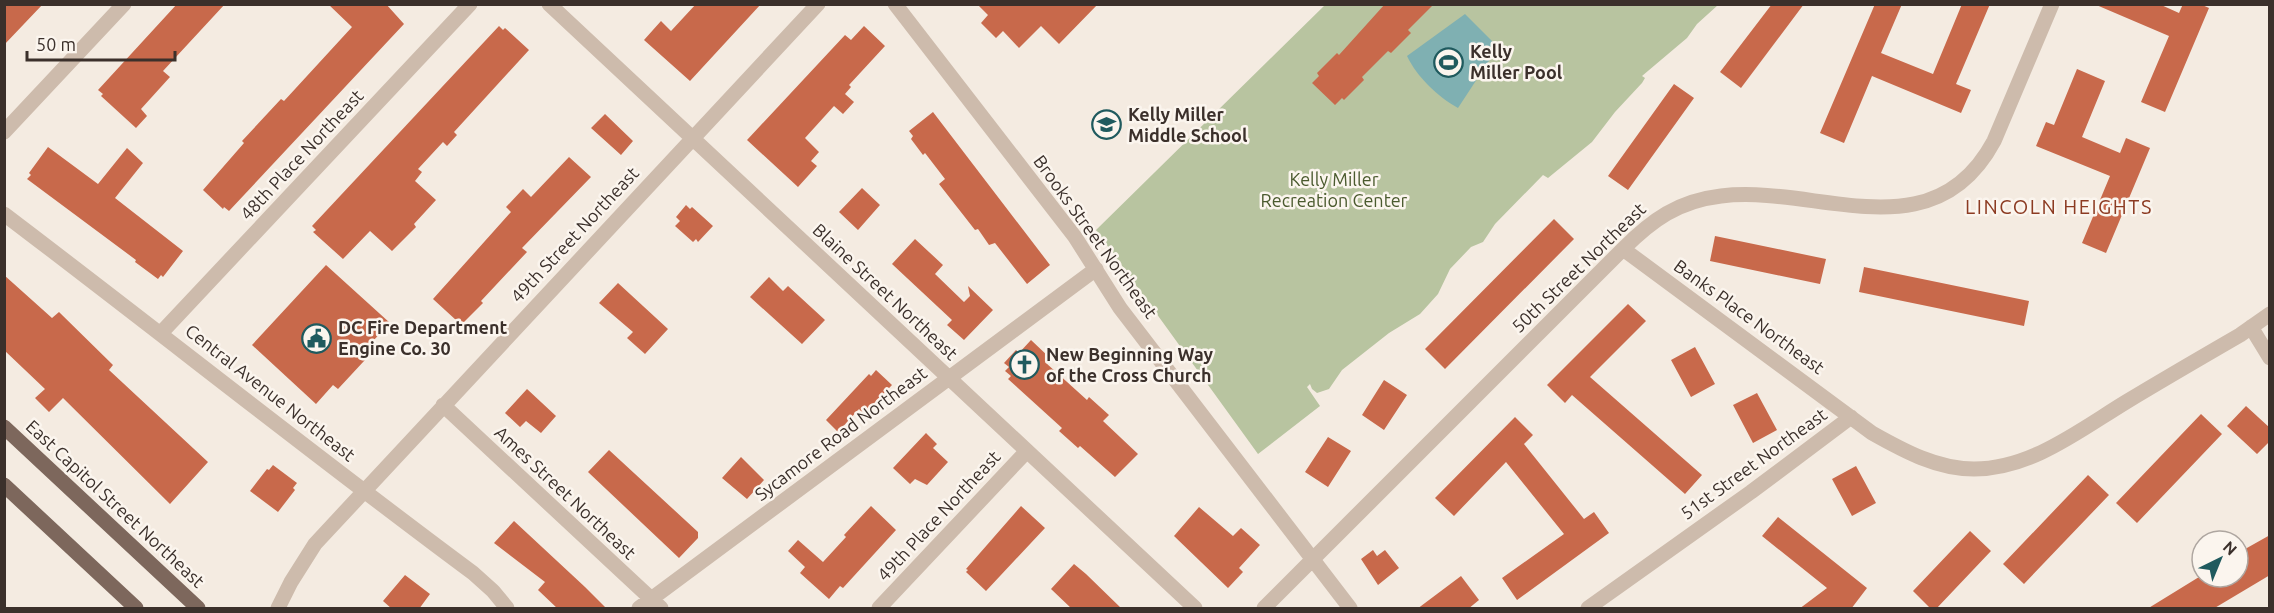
<svg xmlns="http://www.w3.org/2000/svg" width="2274" height="613" font-family="Ubuntu,sans-serif">
	<style>
		.green { fill: #b8c4a0 }
		.water { fill: #7fb0b2 }
		.building { fill: #c8694b }
		.lines { fill: none; stroke-linecap: round; stroke-linejoin: round }
		.minor { stroke: #cdbbac; stroke-width: 15 }
		.major { stroke: #7d675c; stroke-width: 15 }
		.labels { text-anchor: middle; stroke-width: 5; stroke-linejoin: round; paint-order: stroke }
		.poi-label { font-size: 18px; font-weight: bold; fill: #3b302b; stroke: #fbf5ee; text-anchor: start }
		.street-label { font-size: 18px; fill: #3b302b; stroke: #fbf5ee }
		.park-label { font-size: 18px; fill: #4a5a2e; stroke: #fbf5ee }
		.neighbourhood-label { font-size: 20px; letter-spacing: 1.5px; fill: #8c3b22; stroke: #fbf5ee }
	</style>
	<rect width="100%" height="100%" fill="#f4ebe1"/>
	<!-- green -->
	<path class="green" d="M1325 5H1718L1697 24 1687 38 1642 76 1645 78 1642 83 1615 112 1592 142 1548 178 1543 175 1495 224 1483 242 1471 247 1450 269 1438 294 1420 314 1389 333 1342 370 1329 389 1317 393 1312 389 1310 384 1307 387 1320 406 1258 454 1096 230Z"/>
	<!-- water -->
	<path class="water" d="M1465 14 1498 47 1458 108C1438 97 1417 77 1407 56Z"/>
	<!-- building -->
	<path class="building" d="M4 4H43L4 45Z
		M177 4H225L163 71 170 77 141 109 147 116 136 128 101 96 103 94 98 90Z
		M328 4H386L404 24 229 211 224 207 223 209 203 190 244 143 242 141 281 99 284 101 352 27Z
		M696 4H761L690 81 644 40 661 21 671 31Z
		M977 4H1098L1059 44 1041 26 1019 48 1003 31 996 38 981 23 988 15Z
		M1385 4H1434L1408 30 1411 33 1391 53 1388 51 1362 77 1364 80 1344 100 1342 98 1335 105 1312 83 1319 76 1317 73 1337 53 1339 55Z
		M1772 4H1804L1741 88 1720 72Z
		M1875 4H1902L1881 53 1933 74 1962 4H1990L1956 84 1971 90 1961 113 1872 76 1844 143 1820 133Z
		M2094 4H2159L2179 13 2183 4H2200L2209 8 2165 112 2141 102 2169 36Z
		M499 26 503 30 505 28 529 50 454 132 457 135 447 146 443 142 418 169 422 172 415 181 436 200 414 224 416 227 392 251 370 231 343 259 313 232 316 230 312 226Z
		M864 26 885 46 849 85 851 87 845 94 854 102 843 114 834 106 805 138 819 152 811 161 817 166 798 187 747 140 845 35 851 40Z
		M2077 69 2105 81 2082 137 2120 153 2126 138 2150 148 2106 253 2082 243 2110 176 2036 146 2046 122 2054 125Z
		M1674 84 1694 98 1628 190 1608 176Z
		M933 112 1050 265 1027 284 995 243 989 245 978 229 975 230 939 184 945 179 925 153 923 155 911 139 913 136 909 131Z
		M605 114 633 141 621 155 591 128Z
		M48 147 98 184 127 148 143 163 115 198 183 251 163 277 161 275 158 279 135 262 136 260 27 179 31 175 29 173Z
		M569 157 591 177 522 248 527 252 481 301 483 303 463 323 459 319 457 321 433 299 511 212 506 207 523 189 531 197Z
		M862 188 880 205 858 230 839 212Z
		M686 205 690 209 692 207 713 226 698 242 696 239 693 242 675 226 680 221 676 217Z
		M1554 219 1574 239 1445 369 1425 349Z
		M1715 236 1826 259 1820 284 1710 261Z
		M915 239 943 265 935 274 964 302 970 296 968 286 993 310 964 340 947 325 952 320 892 264Z
		M326 265 390 323 372 342 377 347 338 389 333 385 316 404 252 345Z
		M1864 267 2029 301 2024 326 1859 292Z
		M4 275 52 318 59 312 113 365 109 370 208 462 170 504 63 398 49 412 35 398 45 389 4 350Z
		M769 277 783 291 788 286 825 320 802 344 750 297Z
		M618 283 668 329 645 354 627 338 633 332 599 303Z
		M1628 304 1646 321 1590 377 1702 475 1685 494 1572 395 1565 403 1547 385Z
		M1031 340 1050 358 1046 363 1087 400 1089 397 1109 415 1103 421 1138 454 1115 477 1080 446 1078 448 1059 431 1062 428 1008 379 1011 376 1005 371 1009 367 1004 363 1016 350 1019 353Z
		M1695 347 1715 384 1691 397 1671 360Z
		M876 370 892 385 864 414 859 409 838 432 826 420 869 374 871 376Z
		M1384 380 1407 395 1384 430 1362 415Z
		M527 389 556 416 541 433 526 421 520 427 505 413Z
		M1757 393 1777 430 1753 443 1733 405Z
		M2246 406 2270 428V441L2257 454 2227 426Z
		M2201 414 2222 434 2137 523 2116 503Z
		M1515 417 1533 435 1524 444 1584 519 1594 512 1609 533 1517 600 1502 578 1564 534 1506 462 1454 516 1435 498Z
		M926 433 937 444 933 448 948 462 927 485 915 479 910 484 893 468Z
		M1328 437 1351 451 1328 487 1305 472Z
		M609 450 698 532V538L679 558 588 472Z
		M741 457 764 480 747 499 722 478Z
		M273 465 297 483 293 488 295 490 278 512 250 491 267 469 269 470Z
		M1856 466 1876 503 1852 516 1832 479Z
		M2088 475 2109 495 2024 584 2003 564Z
		M871 506 896 530 843 588 840 586 829 599 800 573 805 567 788 551 798 540 823 562 846 537 844 535Z
		M1021 506 1045 528 986 591 966 572 968 570 966 569Z
		M1199 507 1233 536 1241 528 1260 545 1239 568 1243 572 1228 588 1174 536Z
		M1778 517 1867 588 1851 609H1799L1827 588 1762 536Z
		M514 521 585 587 607 609H558L538 590 545 582 494 543Z
		M1970 531 1991 551 1936 609H1931L1913 591Z
		M2270 535V575L2213 609H2147L2199 577H2238V553Z
		M1373 550 1377 556 1385 550 1399 568 1378 585 1361 559Z
		M1074 564 1086 574 1122 609H1072L1051 589Z
		M405 575 430 594 419 609H392L383 601Z
		M1461 576 1479 600 1468 609H1417Z"/>
	<g class="lines">
		<!-- minor -->
		<path class="minor" d="M549 4 1195 608
			M895 4 1075 237 1120 308 1350 608
			M4 132 124 4
			M4 214C161 333 315 456 473 573L493 591 507 608
			M1623 249 1872 433C1904 451 1937 469 1974 469 2031 469 2080 430 2126 402 2164 379 2202 357 2240 335L2270 314
			M2251 327 2270 358
			M161 333 470 4
			M443 405 661 608
			M278 608 291 582 315 544 818 4
			M639 608 1096 269
			M879 608 1027 451
			M1264 608 1623 249C1652 220 1678 201 1721 196 1817 184 1933 255 1994 141L2052 4
			M1588 608 1751 492 1851 417"/>
		<!-- major -->
		<path class="major" d="M4 427 198 608
			M4 485 136 608"/>
	</g>
	<!-- icons -->
	<defs>
		<symbol id="stadium-ring" viewBox="-11 -11 22 22"><circle r="9.5" fill="#fbf5ee" stroke="#1f5a5e" stroke-width="1.5"/><path d="M0-5a6.5 5 0 1 0 0 10a6.5 5 0 1 0 0-10ZM-3.5-1.8h7v3.6h-7Z" fill="#1f5a5e"/></symbol>
		<symbol id="school-ring" viewBox="-11 -11 22 22"><circle r="9.5" fill="#fbf5ee" stroke="#1f5a5e" stroke-width="1.5"/><path d="M0-5L7-2L0 1L-7-2ZM-4 1L0 2.5L4 1V4Q0 6-4 4Z" fill="#1f5a5e"/></symbol>
		<symbol id="civic-ring" viewBox="-11 -11 22 22"><circle r="9.5" fill="#fbf5ee" stroke="#1f5a5e" stroke-width="1.5"/><path d="M-.6-6.5H3V-4.5H.6V-3L4-1V1h2V6H-6V1h2V-1L-.6-3ZM-1.2 2.5V6h2.4V2.5Z" fill="#1f5a5e"/></symbol>
		<symbol id="church-ring" viewBox="-11 -11 22 22"><circle r="9.5" fill="#fbf5ee" stroke="#1f5a5e" stroke-width="1.5"/><path d="M-1.2-6h2.4v3.5h3.3v2.4h-3.3V6h-2.4V-.1h-3.3v-2.4h3.3Z" fill="#1f5a5e"/></symbol>
	</defs>
	<g fill-rule="evenodd">
		<use href="#stadium-ring" x="1432" y="46" width="33" height="33"/>
		<use href="#school-ring" x="1090" y="108" width="33" height="33"/>
		<use href="#civic-ring" x="300" y="322" width="33" height="33"/>
		<use href="#church-ring" x="1008" y="348" width="33" height="33"/>
	</g>
	<g class="labels">
		<!-- poi labels -->
		<g class="poi-label">
			<text x="1470" y="58">Kelly<tspan x="1470" dy="21">Miller Pool</tspan></text>
			<text x="1128" y="121">Kelly Miller<tspan x="1128" dy="21">Middle School</tspan></text>
			<text x="338" y="334">DC Fire Department<tspan x="338" dy="21">Engine Co. 30</tspan></text>
			<text x="1046" y="361">New Beginning Way<tspan x="1046" dy="21">of the Cross Church</tspan></text>
		</g>
		<!-- street labels -->
		<g class="street-label">
			<text transform="translate(302 155) rotate(-47)" y="6">48th Place Northeast</text>
			<text transform="translate(575 235) rotate(-47)" y="6">49th Street Northeast</text>
			<text transform="translate(1095 237) rotate(54)" y="6">Brooks Street Northeast</text>
			<text transform="translate(1579 268) rotate(-44)" y="6">50th Street Northeast</text>
			<text transform="translate(885 292) rotate(43)" y="6">Blaine Street Northeast</text>
			<text transform="translate(1749 317) rotate(36)" y="6">Banks Place Northeast</text>
			<text transform="translate(270 393) rotate(38)" y="6">Central Avenue Northeast</text>
			<text transform="translate(841 434) rotate(-37)" y="6">Sycamore Road Northeast</text>
			<text transform="translate(1754 464) rotate(-36)" y="6">51st Street Northeast</text>
			<text transform="translate(565 493) rotate(43)" y="6">Ames Street Northeast</text>
			<text transform="translate(115 504) rotate(43)" y="6">East Capitol Street Northeast</text>
			<text transform="translate(939 516) rotate(-47)" y="6">49th Place Northeast</text>
		</g>
		<!-- park labels -->
		<g class="park-label">
			<text x="1334" y="186">Kelly Miller<tspan x="1334" dy="21">Recreation Center</tspan></text>
		</g>
		<!-- neighbourhood labels -->
		<g class="neighbourhood-label">
			<text x="2059" y="214">LINCOLN HEIGHTS</text>
		</g>
	</g>
	<!-- border -->
	<rect width="2274" height="613" fill="none" stroke="#3b302b" stroke-width="12"/>
	<!-- north arrow -->
	<g transform="translate(2220 559) rotate(43)"><circle r="28" fill="#fbf5ee" stroke="#aea6a0" stroke-width="1.5"/>
	<path d="M0-4.5L10 22L0 15L-10 22Z" fill="#1f5a5e"/>
	<text y="-9" font-size="16" font-weight="bold" text-anchor="middle" fill="#3b302b">N</text>
	</g>
	<!-- scale -->
	<path d="M27 51v9h148v-9" fill="none" stroke="#3b302b" stroke-width="3"/>
	<text x="36" y="51" font-size="18" fill="#3b302b" stroke="#fbf5ee" stroke-width="4.5" paint-order="stroke">50 m</text>
</svg>
